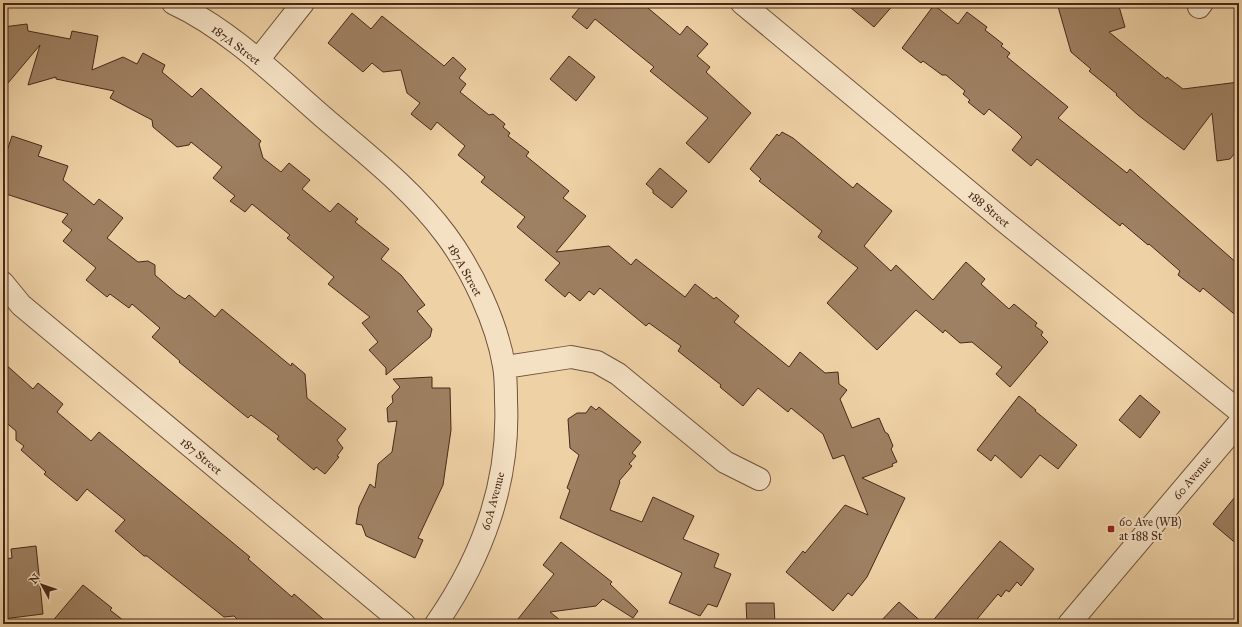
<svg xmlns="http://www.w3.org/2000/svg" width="1242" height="627" font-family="'IM FELL Great Primer',serif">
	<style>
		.building { fill: #9e8062; stroke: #472919 }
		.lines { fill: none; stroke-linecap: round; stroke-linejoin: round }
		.minor-casing { stroke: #71533c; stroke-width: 24 }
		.tertiary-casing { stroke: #71533c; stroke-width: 24 }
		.minor { stroke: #f4e1c4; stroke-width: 22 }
		.tertiary { stroke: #f4e1c4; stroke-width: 22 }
		.poi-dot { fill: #8f2418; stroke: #f4e1c4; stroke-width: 1.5 }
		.labels { text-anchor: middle; stroke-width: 4; stroke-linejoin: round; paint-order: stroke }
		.street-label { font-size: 12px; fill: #472919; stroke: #f4e1c4 }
		.poi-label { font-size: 12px; fill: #472919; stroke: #f4e1c4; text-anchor: start }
	</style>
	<rect width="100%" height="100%" fill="#eed1a5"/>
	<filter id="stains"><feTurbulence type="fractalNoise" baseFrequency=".005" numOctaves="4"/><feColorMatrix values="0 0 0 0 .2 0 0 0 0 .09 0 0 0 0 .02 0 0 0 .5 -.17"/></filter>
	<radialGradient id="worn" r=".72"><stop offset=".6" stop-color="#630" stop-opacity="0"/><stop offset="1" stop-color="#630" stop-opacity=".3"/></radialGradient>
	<!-- building -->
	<path class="building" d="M575 3H642L680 35 687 26 708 44 697 56 710 67 706 72 751 113 709 163 686 143 708 118 650 71 654 67 595 19 587 29 572 17 580 7Z
		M845 3H895L874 27Z
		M1057 3H1118L1125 27 1109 32 1166 79 1167 77 1183 89 1239 82V148L1230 159 1217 161 1212 113 1184 150 1138 115 1116 95 1117 94 1089 71 1091 69 1071 52Z
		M934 5 958 24 967 12 987 27 985 30 1003 44 1001 46 1010 53 1007 57 1068 107 1058 118 1127 173 1130 169 1239 265V318L1203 288 1200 292 1178 275 1180 271 1149 244 1148 245 1122 223 1120 226 1037 159 1031 166 1012 150 1022 137 1017 132 989 109 984 115 968 102 970 100 963 94 965 91 946 75H942L923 61 921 63 902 48Z
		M352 13 371 29 382 16 444 66 453 57 466 69 459 78 466 84 460 92 489 115 493 114 505 124 503 127 510 133 508 136 529 152 526 156 569 191 563 198 586 216 556 252 609 246 631 265 636 259 685 297 695 284 714 299 716 297 739 316 734 322 789 367 800 352 825 373 838 372 839 384 847 390 840 399 852 428 879 418 885 432 888 434 893 446 891 449 897 462 892 464 893 466 862 478 905 498 867 577 852 596 848 593 833 611 786 572 803 551 805 553 845 505 868 515 844 455 833 459 823 434 791 408 788 412 758 388 743 406 720 387 721 385 678 351 681 346 649 323 646 326 600 288 594 295 589 291 580 301 569 292 565 297 545 280 560 263 517 227 525 217 481 182 485 177 458 155 465 146 437 122 431 130 411 114 420 103 407 93 401 70 383 72 372 63 363 72 328 43Z
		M27 24 28 31 70 39 72 31 98 36 92 70 123 57 137 64 143 53 165 65 162 72 192 97 201 88 261 141 259 144 263 158 281 172 289 163 310 180 302 189 330 212 338 203 358 219 355 222 389 249 381 259 401 275 425 305 417 311 432 329 430 337 386 375V368L369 350 378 342 362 323 370 317 328 284 334 277 287 238 290 235 252 204 245 212 230 201 235 196 213 178 222 167 191 142 189 145 177 147 153 127 152 120 110 98 114 91 56 79V77L28 85 40 45 3 89V27Z
		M569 56 595 77 576 101 550 79Z
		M782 132 793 138 853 188 857 183 892 211 864 246 891 271 896 265 933 300 966 262 985 279 981 284 1009 309 1014 304 1037 323 1035 326 1043 332 1041 335 1048 342 1010 387 996 374 1002 367 972 342 960 343 945 330 943 333 916 310 877 350 827 303 858 268 818 237 822 231 759 181 761 179 750 169 777 134 779 136Z
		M12 136 42 146 38 156 68 166 63 180 94 205 99 199 123 218 107 238 138 262 148 261 155 265V275L177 294 185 299 189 295 215 317 222 309 291 366 292 363 305 374 307 398 346 429 337 440 343 448 337 456 339 457 325 474 316 467 314 470 277 439 279 436 251 415 248 418 179 362 180 361 152 337 160 328 132 304 129 308 110 294 107 297 86 280 96 268 63 241 72 230 62 222 68 214 3 193V146L8 148Z
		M660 168 687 191 672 208 653 193V190L646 184Z
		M3 362 33 389 38 383 63 404 57 412 91 441 99 432 250 557 248 559 292 597 294 594 329 624H242L234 616 224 617 147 556H144L115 531 125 520 87 489 77 501 44 474 46 472 21 450 24 446 16 440V431L3 420Z
		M432 377V388H450L451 430 443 485 418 538 423 540 415 558 366 536 362 525 356 524 359 507 370 484 375 488 378 464 392 452 397 421 388 422 387 408 393 402 392 396 400 387 393 379Z
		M1140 395 1160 412 1140 438 1119 420Z
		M1019 396 1036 410 1035 411 1077 445 1058 469 1040 455 1021 478 995 455 991 461 977 450Z
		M591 406 596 410 599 407 641 442 632 453 636 456 629 464 632 466 619 481 620 482 610 510 642 522 653 497 694 516 683 539 719 554 714 567 731 574 717 607 708 604 700 616 669 603 682 573 560 518 570 490 567 488 579 455 570 448 568 419 577 413H586Z
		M1239 492V546L1213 524Z
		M1000 541 1034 569 1021 586 1017 582 1009 592 1006 590 1001 597 998 594 973 624H930Z
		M561 542 612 582 610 584 638 611 633 618 603 599 596 606 550 612 565 624H514L554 574 543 565Z
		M36 546 43 614 3 619V559L12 558 11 549Z
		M83 585 112 608 110 610 128 624H50Z
		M899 602 924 624H878Z
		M746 603H774L775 624H747Z"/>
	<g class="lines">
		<defs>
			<path id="minor" d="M173 3C229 29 276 76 322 116 365 153 412 189 446 235 472 270 497 323 504 366 506 377 506 390 506 401 510 482 482 558 436 624
				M1199 7 1202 3
				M258 60 303 3
				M3 283 21 305 404 624
				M505 367 571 357 597 362 618 374 725 462 759 479"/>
			<path id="tertiary" d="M742 3 1004 221 1239 411
				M1069 624 1239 423"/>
		</defs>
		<!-- minor casing -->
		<use href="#minor" class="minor-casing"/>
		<!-- tertiary casing -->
		<use href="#tertiary" class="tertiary-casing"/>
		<!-- minor -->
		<use href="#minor" class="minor"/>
		<!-- tertiary -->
		<use href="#tertiary" class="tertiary"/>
	</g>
	<!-- markers -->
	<rect class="poi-dot" x="1107" y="525" width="8" height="8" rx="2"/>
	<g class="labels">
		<!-- street labels -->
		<g class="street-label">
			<text transform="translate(236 45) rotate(37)" y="4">187A Street</text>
			<text transform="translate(989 209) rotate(40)" y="4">188 Street</text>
			<text transform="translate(465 270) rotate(61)" y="4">187A Street</text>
			<text transform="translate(201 456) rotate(40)" y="4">187 Street</text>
			<text transform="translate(1192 478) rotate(-50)" y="4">60 Avenue</text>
			<text transform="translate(493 501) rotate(-75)" y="4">60A Avenue</text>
		</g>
		<!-- poi labels -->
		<g class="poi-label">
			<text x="1119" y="526">60 Ave (WB)<tspan x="1119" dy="14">at 188 St</tspan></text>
		</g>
	</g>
	<!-- margin -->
	<rect width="1242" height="627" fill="none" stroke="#eed1a5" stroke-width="16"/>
	<rect x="4" y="4" width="1234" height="619" fill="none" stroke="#472919" stroke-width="2"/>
	<rect x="8" y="8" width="1226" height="611" fill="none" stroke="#472919"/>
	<!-- north arrow -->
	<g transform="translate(42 585) rotate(310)" stroke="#f4e1c4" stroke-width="3" paint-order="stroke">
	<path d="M0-3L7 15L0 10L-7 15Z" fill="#472919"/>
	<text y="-6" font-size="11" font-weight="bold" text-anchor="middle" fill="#472919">N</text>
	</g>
	<rect width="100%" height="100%" filter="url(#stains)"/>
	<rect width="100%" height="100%" fill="url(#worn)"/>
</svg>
